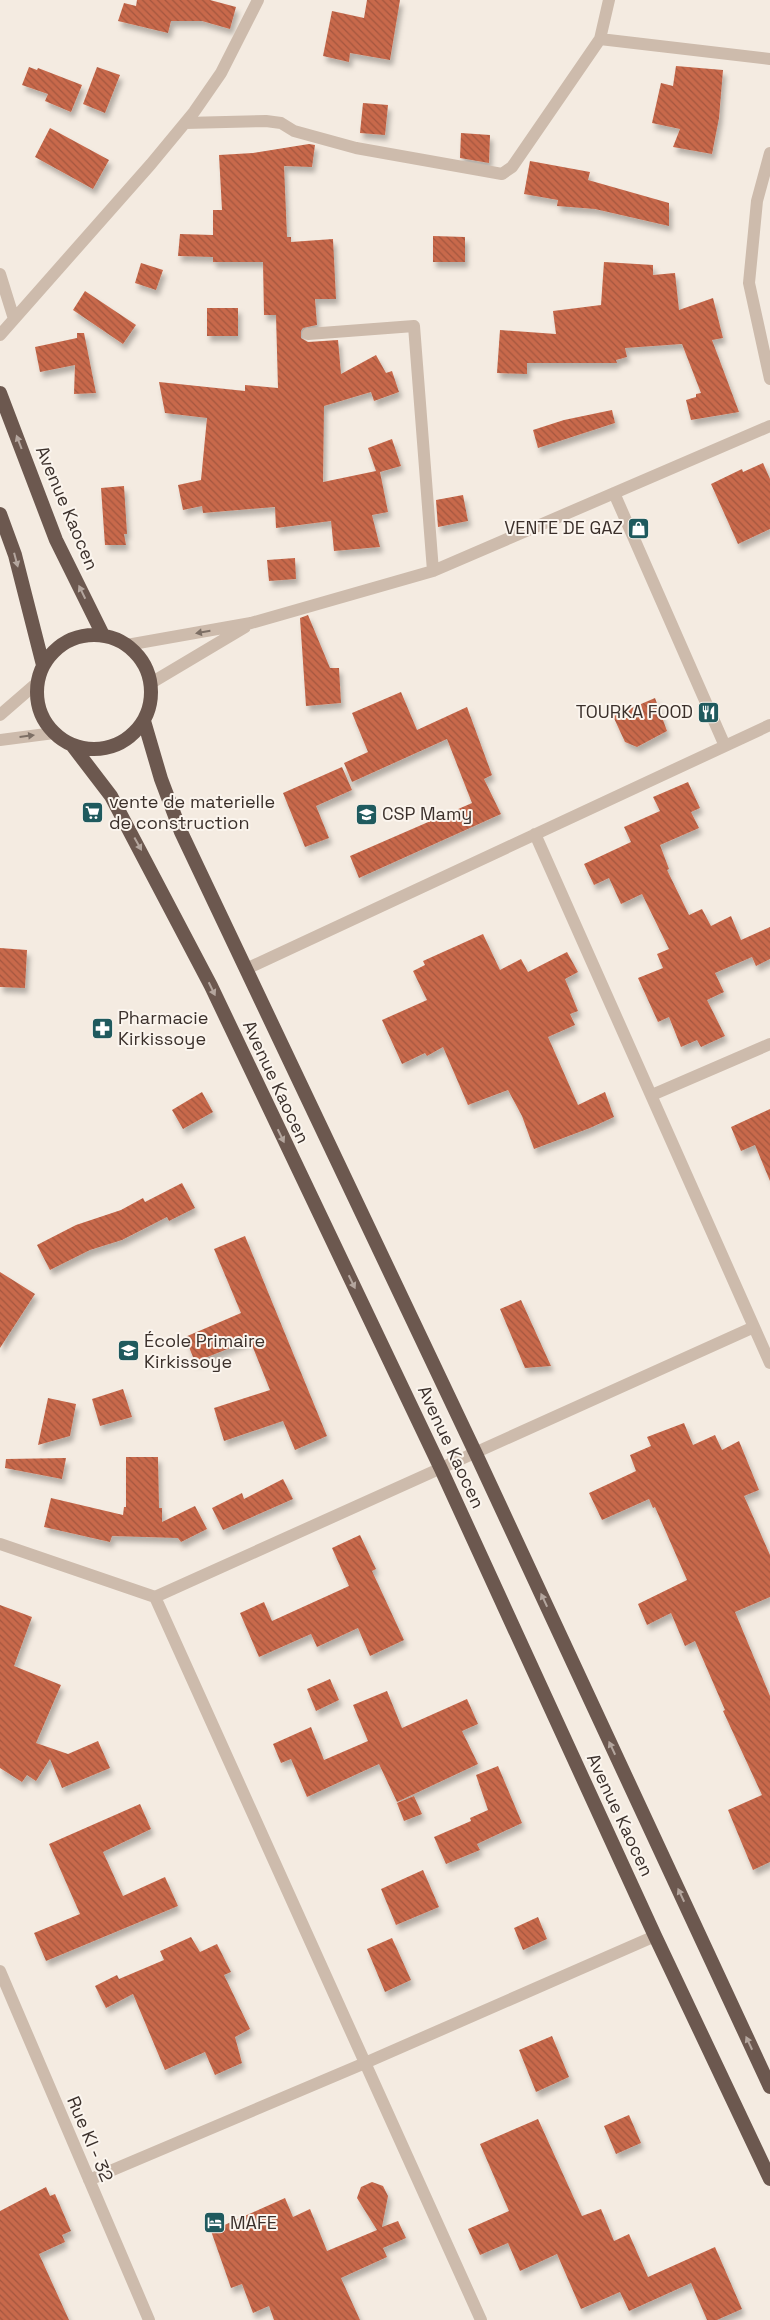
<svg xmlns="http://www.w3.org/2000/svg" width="770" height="2320" font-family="'Space Grotesk',sans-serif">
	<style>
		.building { fill: url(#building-back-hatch); filter: url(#shadow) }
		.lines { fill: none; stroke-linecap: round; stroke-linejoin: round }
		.minor { stroke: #cdbbac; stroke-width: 12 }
		.tertiary { stroke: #cdbbac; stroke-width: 12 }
		.trunk { stroke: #6c584f; stroke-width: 14 }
		.oneway { fill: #b4a69e }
		.oneway2 { fill: #7d6f65 }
		.labels { text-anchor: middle; stroke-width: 4; stroke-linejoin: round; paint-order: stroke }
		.street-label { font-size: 18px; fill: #3b302b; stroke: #fbf5ee }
		.poi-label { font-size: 18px; fill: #3b302b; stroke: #fbf5ee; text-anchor: start }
	</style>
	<defs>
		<pattern id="building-back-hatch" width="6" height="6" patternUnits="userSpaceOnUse" patternTransform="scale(1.25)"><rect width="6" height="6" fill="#c8694b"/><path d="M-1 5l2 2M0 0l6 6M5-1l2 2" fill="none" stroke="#a4573f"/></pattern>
		<filter id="shadow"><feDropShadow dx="3" dy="5.5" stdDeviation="2.5" flood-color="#0004"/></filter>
	</defs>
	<rect width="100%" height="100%" fill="#f4ebe1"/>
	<!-- building -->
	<path class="building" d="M137 0H210L236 7 230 29 202 21H171L168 33 118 21 124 3 136 6Z
		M367 0H400L390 60 350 53 349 62 323 56 332 11 364 18Z
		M676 66 723 70 719 118 712 154 673 147 680 129 652 123 661 83 673 86Z
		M29 67 37 70 38 68 82 85 71 112 45 101 48 94 22 85Z
		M97 67 120 75 105 113 83 104Z
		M363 103 388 105 385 135 360 133Z
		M50 128 109 160 93 189 35 157Z
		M461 133 490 135 489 163 460 158Z
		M309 144 315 145 312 167 284 166 287 237H291V242L333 239 336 299H315L317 325 303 328 301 331V338L308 342 338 340 341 374 376 355 386 373 392 371 399 392 374 401 371 392 324 406 323 482 376 471 368 448 392 439 401 466 380 472 388 512 372 515 380 547 334 551 331 521 276 528 275 507 203 513 202 506 183 510 178 485 201 480 207 418 165 413 159 382 245 391V385L278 388 276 315H264L263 262H213V257L178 256 180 234 213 235V210H222L219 155 253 153Z
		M530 161 590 172 588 180 669 203V226L595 209 557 206 558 200 524 194Z
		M433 236 465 237V262H433Z
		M604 262 653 265V275L675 273 679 310 713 298 723 338 712 340 739 412 691 420 686 400 696 397V394L701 393 682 344 625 348 627 357 616 360 617 363H527V374L497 373 500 330 556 334 553 311 601 305Z
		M141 263 163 270 156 290 135 283Z
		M85 291 136 325 123 344 73 310Z
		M207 308H238V336H207Z
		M77 333H84L96 393 74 394 75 365 40 372 35 347 77 338Z
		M612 410 615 423 538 448 533 430 564 420Z
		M763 463 770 479V529L738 544 711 484 742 469 743 472Z
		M124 486 127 534H124L126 545H105L101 488Z
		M463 495 468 521 438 527 436 500Z
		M295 558 296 579 269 581 267 560Z
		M308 615 330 668H339L341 703 306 706 300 618Z
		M401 692 417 730 467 707 492 775 484 779 501 814 359 878 350 856 472 803 447 739 352 782 344 763 368 752 352 713Z
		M655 698 667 731 637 747 625 742 613 716Z
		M342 767 352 790 316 806 329 838 305 847 283 793Z
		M688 782 700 808 691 812 699 828 660 845 669 869 667 870 689 915 702 909 711 926 731 916 741 940 770 927V959L756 966 752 957 715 973 724 992 707 1000 725 1036 701 1047 697 1040 681 1047 669 1017 658 1022 638 978 663 968 657 954 669 949 642 894 621 904 609 878 594 885 584 864 631 842 624 827 660 811 653 797Z
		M483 934 500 970 521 959 528 972 567 952 578 972 565 979 578 1011 570 1014 575 1025 548 1037 578 1105 605 1092 614 1117 590 1128 534 1149 522 1116 508 1090 468 1105 443 1047 427 1056 425 1053 402 1064 382 1020 427 1000 413 971 425 965 423 961Z
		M0 948 27 950 25 988 0 987Z
		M202 1092 213 1112 183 1129 172 1110Z
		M770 1109V1181L755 1145 741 1151 731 1127Z
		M182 1183 195 1208 169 1221 167 1217 122 1240 90 1250 50 1270 37 1245 76 1225 121 1210 143 1198 145 1202Z
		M245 1236 327 1436 295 1450 283 1421 224 1441 214 1408 270 1390 250 1340 195 1362 185 1337 241 1313 214 1249Z
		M0 1272 35 1294 0 1348Z
		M521 1300 551 1366 525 1368 500 1309Z
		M123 1389 132 1417 100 1426 92 1399Z
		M48 1398 76 1404 70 1436 38 1445Z
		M684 1423 693 1445 715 1435 722 1450 739 1441 759 1490 744 1496 770 1555V1597L735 1612 770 1696V1862L753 1870 728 1810 762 1795 723 1711 725 1710 695 1641 685 1646 671 1613 647 1625 638 1604 687 1580 655 1507 653 1508 649 1499 602 1520 589 1493 636 1471 630 1455 651 1446 647 1437Z
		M126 1457H158L159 1508H162V1522L195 1506 207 1529 181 1542 178 1538 112 1536 110 1542 44 1527 51 1498 123 1515 124 1507H126Z
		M66 1458 62 1479 5 1468 6 1459Z
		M283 1479 293 1499 223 1530 212 1508 242 1493 244 1499Z
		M360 1535 376 1569 372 1571 404 1640 370 1656 358 1628 317 1647 311 1634 259 1657 240 1613 264 1602 272 1621 349 1586 332 1548Z
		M0 1605 32 1617 14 1666 61 1685 36 1743 68 1754 98 1741 110 1768 62 1788 50 1759 36 1781 27 1775 22 1782 0 1768Z
		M330 1679 339 1700 316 1711 307 1689Z
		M387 1691 402 1728 467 1699 478 1724 462 1731 478 1764 397 1802 379 1764 307 1797 291 1759 281 1763 273 1744 311 1727 324 1760 368 1741 353 1705Z
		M498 1766 522 1823 477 1844 480 1850 446 1864 434 1837 471 1821 470 1818 488 1810 476 1775Z
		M414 1796 422 1814 404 1821 397 1803Z
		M140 1804 151 1829 103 1852 123 1896 165 1877 178 1906 46 1961 34 1933 80 1914 49 1844Z
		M423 1870 439 1907 396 1925 381 1889Z
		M538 1917 547 1939 523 1950 514 1928Z
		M191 1937 200 1952 217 1944 231 1972 224 1975 250 2029 235 2037 242 2063 215 2075 205 2052 165 2070 133 1994 106 2008 95 1986 117 1975 119 1979 164 1960 160 1951Z
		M392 1938 411 1980 385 1992 367 1949Z
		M552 2036 569 2077 536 2092 519 2050Z
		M629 2115 641 2143 616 2154 604 2126Z
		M538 2119 582 2216 601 2209 614 2241 629 2234 648 2277 715 2247 742 2309 717 2320H707L691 2283 629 2311 620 2292 581 2309 557 2254 520 2271 508 2243 480 2255 468 2229 509 2211 480 2144Z
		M372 2182 383 2186 388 2196 382 2227 398 2221 406 2238 383 2248 387 2257 341 2278 360 2320H274L269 2306 253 2313 242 2284 231 2288 211 2231 285 2198 293 2217 310 2209 327 2251 377 2230 357 2198 361 2187Z
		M46 2187 50 2196 55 2194 71 2231 62 2235 65 2242 39 2254 69 2320H0V2211Z"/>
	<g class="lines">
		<!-- minor -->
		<path class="minor" d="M609 0 600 39 770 59
			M185 123 266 121 281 123 294 131 356 148 502 174 512 167 600 39
			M770 153 757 201 749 283 770 379
			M0 274 14 319
			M308 334 414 326 433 571
			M0 335 151 164 194 112 221 73 258 0
			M614 493 725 746
			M127 645 251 623 433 571 770 426
			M151 683 245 627
			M246 969 770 725
			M652 1095 770 1044
			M754 1327 770 1363
			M0 1544 155 1597 754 1327 535 834
			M155 1597 481 2320
			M0 1971 149 2320
			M89 2180 365 2063 655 1936"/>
		<!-- tertiary -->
		<path class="tertiary" d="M0 715 38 682
			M0 740 54 733"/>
		<!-- trunk -->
		<path class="trunk" d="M0 393 56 540 103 635
			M0 514 15 555 43 665
			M37 692a57 57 0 1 1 114 0a57 57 0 1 1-114 0Z
			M144 721 161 779 181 832 476 1454 770 2087
			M72 745 111 796 211 986 441 1469 655 1936 770 2179"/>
	</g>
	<!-- one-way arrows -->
	<defs><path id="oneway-solid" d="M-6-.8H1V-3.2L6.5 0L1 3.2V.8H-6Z" transform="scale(1.25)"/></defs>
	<g class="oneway">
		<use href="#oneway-solid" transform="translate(19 442) rotate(-111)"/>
		<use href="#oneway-solid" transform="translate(16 560) rotate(75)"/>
		<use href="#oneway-solid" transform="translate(82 592) rotate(-116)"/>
		<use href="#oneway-solid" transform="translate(138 844) rotate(61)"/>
		<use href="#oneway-solid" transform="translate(212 989) rotate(64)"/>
		<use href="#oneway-solid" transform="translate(281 1136) rotate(64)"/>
		<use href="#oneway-solid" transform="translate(352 1282) rotate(64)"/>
		<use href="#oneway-solid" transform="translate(544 1600) rotate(-115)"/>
		<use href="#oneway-solid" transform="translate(612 1748) rotate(-115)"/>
		<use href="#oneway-solid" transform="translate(681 1895) rotate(-115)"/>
		<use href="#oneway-solid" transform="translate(749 2043) rotate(-115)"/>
	</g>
	<g class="oneway2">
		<use href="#oneway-solid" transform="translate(203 632) rotate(170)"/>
		<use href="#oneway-solid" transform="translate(27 736) rotate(-7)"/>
	</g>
	<!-- icons -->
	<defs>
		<symbol id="shop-square" viewBox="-11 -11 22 22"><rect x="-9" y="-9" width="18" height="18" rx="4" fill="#1f5a5e" stroke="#fbf5ee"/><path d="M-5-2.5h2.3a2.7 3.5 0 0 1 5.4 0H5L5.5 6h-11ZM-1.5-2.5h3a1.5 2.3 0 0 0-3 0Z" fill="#fff"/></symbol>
		<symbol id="restaurant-square" viewBox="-11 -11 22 22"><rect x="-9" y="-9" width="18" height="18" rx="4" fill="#1f5a5e" stroke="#fbf5ee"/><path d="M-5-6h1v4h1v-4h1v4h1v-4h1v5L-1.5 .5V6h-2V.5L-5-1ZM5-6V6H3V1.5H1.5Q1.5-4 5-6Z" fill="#fff"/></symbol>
		<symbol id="supermarket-square" viewBox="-11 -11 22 22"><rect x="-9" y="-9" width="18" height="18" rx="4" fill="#1f5a5e" stroke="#fbf5ee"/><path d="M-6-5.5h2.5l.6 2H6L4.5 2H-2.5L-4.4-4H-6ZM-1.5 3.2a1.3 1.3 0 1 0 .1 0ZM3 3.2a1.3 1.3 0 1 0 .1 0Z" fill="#fff"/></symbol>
		<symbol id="school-square" viewBox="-11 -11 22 22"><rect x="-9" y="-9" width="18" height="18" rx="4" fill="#1f5a5e" stroke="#fbf5ee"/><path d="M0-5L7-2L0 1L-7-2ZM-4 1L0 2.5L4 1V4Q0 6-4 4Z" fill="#fff"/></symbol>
		<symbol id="pharmacy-square" viewBox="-11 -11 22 22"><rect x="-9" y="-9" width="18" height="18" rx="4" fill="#1f5a5e" stroke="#fbf5ee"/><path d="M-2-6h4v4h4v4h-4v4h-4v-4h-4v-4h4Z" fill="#fff"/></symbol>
		<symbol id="hotel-square" viewBox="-11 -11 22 22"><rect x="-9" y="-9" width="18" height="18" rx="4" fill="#1f5a5e" stroke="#fbf5ee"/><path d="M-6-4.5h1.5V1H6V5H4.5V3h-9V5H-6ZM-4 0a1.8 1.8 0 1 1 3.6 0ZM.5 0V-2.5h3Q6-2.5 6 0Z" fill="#fff"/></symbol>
	</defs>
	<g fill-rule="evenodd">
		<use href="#shop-square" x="626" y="516" width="25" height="25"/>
		<use href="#restaurant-square" x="696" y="700" width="25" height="25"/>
		<use href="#supermarket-square" x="80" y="800" width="25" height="25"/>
		<use href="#school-square" x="354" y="802" width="25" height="25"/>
		<use href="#pharmacy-square" x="90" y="1016" width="25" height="25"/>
		<use href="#school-square" x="116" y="1338" width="25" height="25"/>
		<use href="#hotel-square" x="202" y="2210" width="25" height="25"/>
	</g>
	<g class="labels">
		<!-- street labels -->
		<g class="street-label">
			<text transform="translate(67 508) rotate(67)" y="6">Avenue Kaocen</text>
			<text transform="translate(276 1082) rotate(65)" y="6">Avenue Kaocen</text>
			<text transform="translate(451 1447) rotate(65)" y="6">Avenue Kaocen</text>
			<text transform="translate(620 1815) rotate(65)" y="6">Avenue Kaocen</text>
			<text transform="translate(90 2139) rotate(67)" y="6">Rue KI - 32</text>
		</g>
		<!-- poi labels -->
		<g class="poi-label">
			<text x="623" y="534" text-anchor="end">VENTE DE GAZ</text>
			<text x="693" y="718" text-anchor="end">TOURKA FOOD</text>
			<text x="109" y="808">vente de materielle<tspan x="109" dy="21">de construction</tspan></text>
			<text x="382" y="820">CSP Mamy</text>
			<text x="118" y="1024">Pharmacie<tspan x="118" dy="21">Kirkissoye</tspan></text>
			<text x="144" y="1347">École Primaire<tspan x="144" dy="21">Kirkissoye</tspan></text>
			<text x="230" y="2229">MAFE</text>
		</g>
	</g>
</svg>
